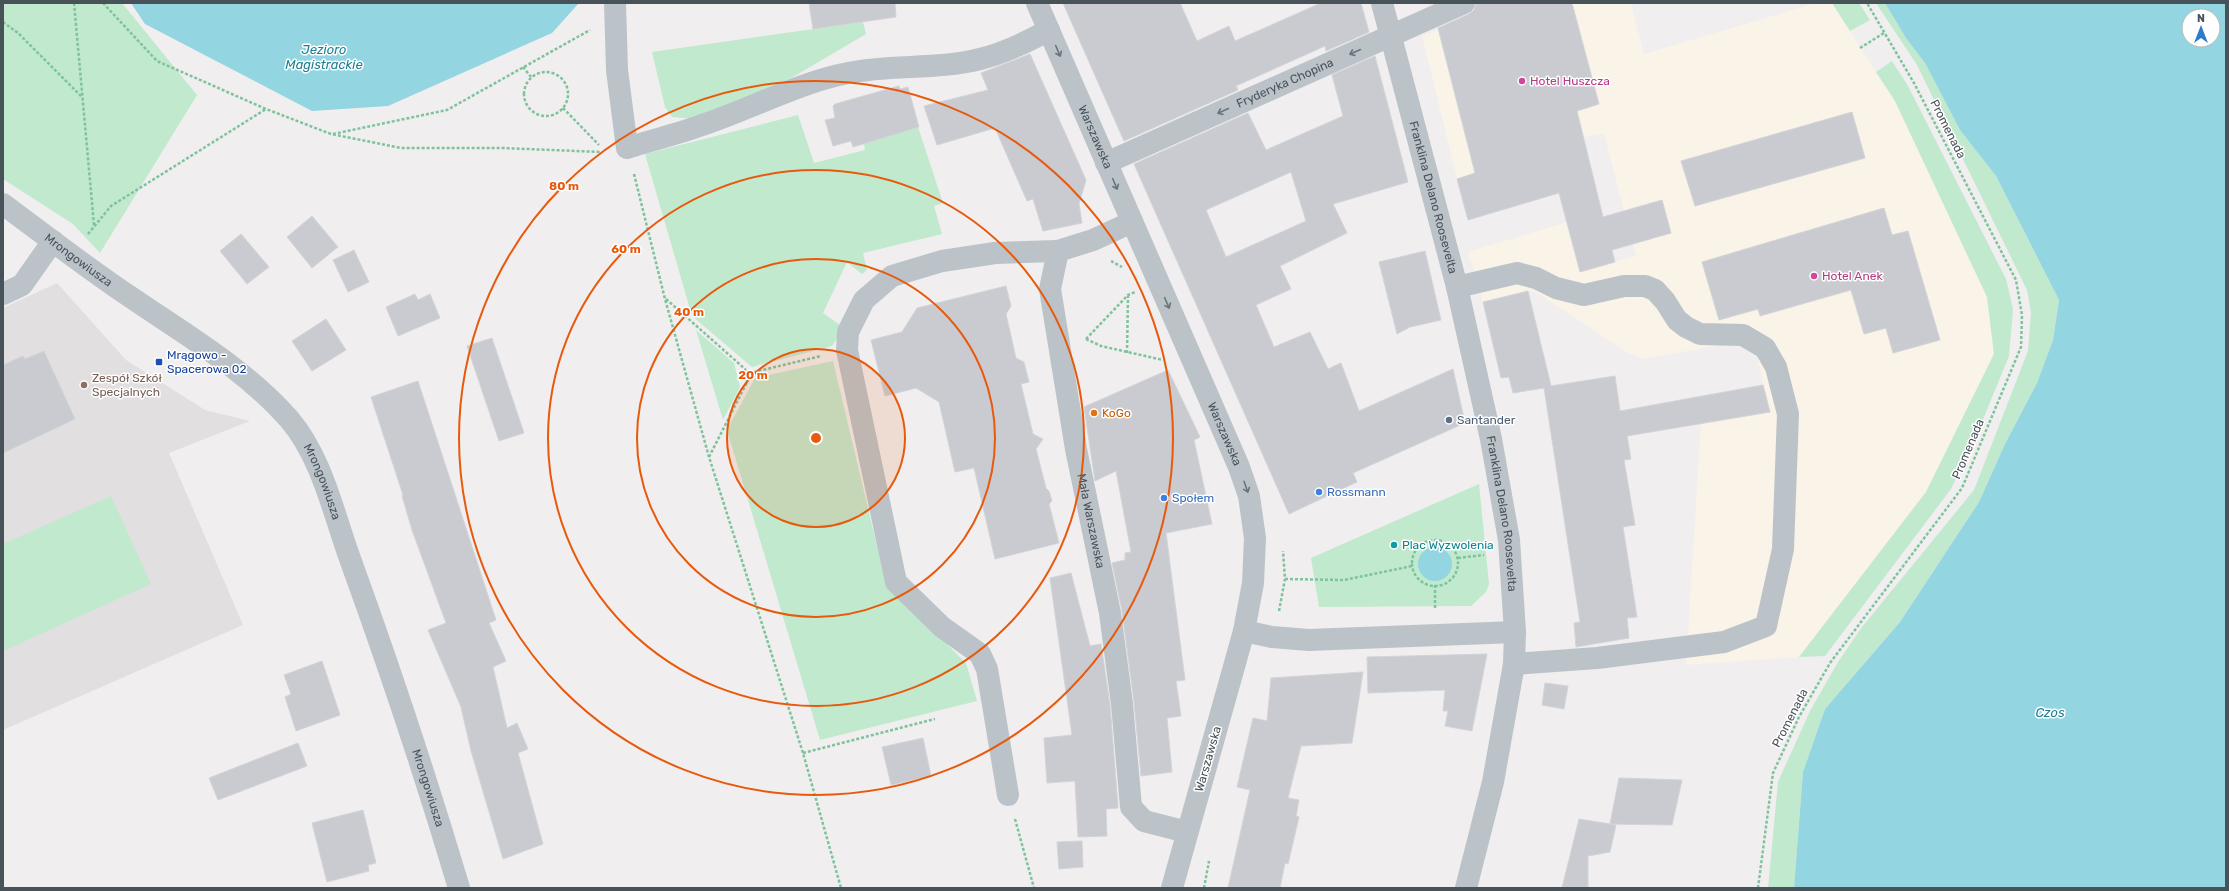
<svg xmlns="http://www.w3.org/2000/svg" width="2229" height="891" font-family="Rubik,sans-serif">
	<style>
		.commercial { fill: #f9f3e8 }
		.education { fill: #e1dfdf }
		.green { fill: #c1e9ce }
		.water { fill: #93d5e1; fill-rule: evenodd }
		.building { fill: #c9cbd0; stroke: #d2d4d8; fill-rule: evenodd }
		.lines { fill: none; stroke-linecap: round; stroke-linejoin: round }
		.path { stroke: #7dc39c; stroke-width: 2.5; stroke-dasharray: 3 2; stroke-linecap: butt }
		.minor { stroke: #bbc3c9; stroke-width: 22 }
		.oneway { stroke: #6a747b }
		.ring { fill: none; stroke: #e8590c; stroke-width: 2 }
		.hotel-dot { fill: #d1479c; stroke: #fff; stroke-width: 1.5 }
		.transit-dot { fill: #1a4fb4; stroke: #fff; stroke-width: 1.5 }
		.education-dot { fill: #8d6e63; stroke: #fff; stroke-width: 1.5 }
		.food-dot { fill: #e8710a; stroke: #fff; stroke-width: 1.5 }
		.service-dot { fill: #5c6f8a; stroke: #fff; stroke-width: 1.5 }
		.shop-dot { fill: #3f7fe0; stroke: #fff; stroke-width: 1.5 }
		.culture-dot { fill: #0f9aa8; stroke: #fff; stroke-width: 1.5 }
		.labels { text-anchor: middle; stroke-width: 3; stroke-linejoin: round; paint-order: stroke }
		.hotel-label { font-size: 12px; fill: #b23c85; stroke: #fff; text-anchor: start }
		.street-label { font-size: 12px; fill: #485259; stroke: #fff }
		.transit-label { font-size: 12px; fill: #164399; stroke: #fff; text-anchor: start }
		.education-label { font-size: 12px; fill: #785e54; stroke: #fff; text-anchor: start }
		.food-label { font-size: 12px; fill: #c56008; stroke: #fff; text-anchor: start }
		.service-label { font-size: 12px; fill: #4e5e75; stroke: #fff; text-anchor: start }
		.shop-label { font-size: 12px; fill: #366cbe; stroke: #fff; text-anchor: start }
		.culture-label { font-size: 12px; fill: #0d838f; stroke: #fff; text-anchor: start }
		.water-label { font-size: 13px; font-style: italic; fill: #1c7e90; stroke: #fff }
		.centre { fill: #e8590c; stroke: #fff; stroke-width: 2 }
		.ring-label { font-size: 12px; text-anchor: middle; font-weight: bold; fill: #e8590c; stroke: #fff; stroke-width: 3; stroke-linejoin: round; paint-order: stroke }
	</style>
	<rect width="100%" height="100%" fill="#f0eeee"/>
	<!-- commercial -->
	<path class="commercial" d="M1503 3H1631L1644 54 1816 3H1832L1895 101 1987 297 1994 354 1926 492 1799 657 1686 665 1701 423 1770 412 1756 352 1743 347 1725 344 1644 359 1628 353 1536 292 1528 291 1483 302 1468 252 1567 222 1580 271 1636 256 1604 134 1583 137 1457 179 1422 36Z"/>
	<!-- education -->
	<path class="education" d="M57 283 126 360 205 410 250 421 169 453 243 625 3 730V308Z"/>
	<!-- green -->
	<path class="green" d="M3 3H122L197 95 100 253 73 224 3 179Z
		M1832 3H1859L1870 20 1850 31Z
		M1876 3H1885L1906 38 1925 63 1960 130 1996 176 2059 300 2053 340 2037 383 2005 444 1979 502 1900 622 1825 709 1803 772 1794 888H1768L1778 782 1810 711 1838 662 1862 627 1974 490 2028 351 2031 312 2027 290 1917 65Z
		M863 22 866 34 793 77 714 113 696 119 672 117 665 107 652 52Z
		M1892 61 1908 86 2006 279 2013 309 2009 356 1975 439 1951 489 1825 656 1799 657 1926 492 1994 354 1987 297 1895 101 1876 72Z
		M798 115 814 163 865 150 864 144 918 127 943 203 934 206 942 234 863 253 867 270 862 274 847 262 823 313 840 325V334L832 346 752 367 692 316 645 154Z
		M696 330 734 363 740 387 723 420Z
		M833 361 886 584 966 663 977 701 820 740 727 430 755 378Z
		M1479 484 1489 584 1486 592 1471 606 1319 607 1311 558Z
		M111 496 151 584 3 651V544Z"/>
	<!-- water -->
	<path class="water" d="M131 3H579L552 33 388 106 312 111 145 24Z
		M1885 3H2226V888H1794L1803 772 1825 709 1900 622 1979 502 2005 444 2037 383 2053 340 2059 300 1996 176 1960 130 1925 63 1906 38ZM2189 16H2213V40H2189Z
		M1418 564a17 17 0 1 1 34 0a17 17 0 1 1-34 0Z"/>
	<!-- building -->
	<path class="building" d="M809 3H895L896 17 813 29Z
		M1063 3H1180L1197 41 1229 26 1235 41 1321 3H1361L1369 32 1326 51 1325 46 1236 86 1238 90 1124 141Z
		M1476 3H1572L1599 104 1577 111 1603 217 1662 200 1671 233 1612 250 1615 262 1580 272 1559 193 1468 220 1457 179 1475 173 1438 28 1469 14 1474 10Z
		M1030 54 1086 180 1079 204 1082 223 1043 231 1033 199 1027 201 995 128 937 145 924 106 988 90 981 73Z
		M1375 56 1408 182 1333 204 1347 233 1280 266 1291 289 1256 305 1274 347 1310 332 1328 369 1341 363 1359 411 1453 369 1465 423 1353 473 1357 482 1289 514 1134 164 1248 113 1266 150 1343 116 1332 75ZM1291 172 1306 221 1226 257 1206 210Z
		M899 86 900 89 908 87 919 127 853 147 851 141 833 146 825 120 835 118 833 106 835 104Z
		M1852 112 1865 158 1695 206 1681 161Z
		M1884 208 1892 235 1908 231 1940 340 1893 353 1886 328 1864 334 1851 290 1760 316 1758 309 1719 320 1702 262Z
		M312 216 338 247 312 268 287 237Z
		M241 234 269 267 247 284 220 251Z
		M354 250 369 282 348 292 333 260Z
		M1425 251 1441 320 1410 327 1397 334 1379 262Z
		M1006 286 1011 306 1006 314 1016 358 1024 362 1029 382 1021 384 1033 434 1043 439 1036 449 1046 488 1049 491 1052 501 1049 504 1059 543 995 559 974 468 955 472 939 402 916 388 885 396 871 340 902 332 917 308Z
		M1528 291 1551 386 1615 376 1620 411 1763 385 1770 412 1627 436 1631 459 1624 460 1635 525 1623 527 1637 617 1627 618 1629 638 1576 647 1574 623 1580 622 1544 388 1513 393 1509 377 1501 378 1483 302Z
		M415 294 418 300 430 294 440 318 398 336 386 307Z
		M326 319 346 350 312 371 292 341Z
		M492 338 524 433 499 441 467 346Z
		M44 351 75 419 3 453V365L23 356 25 359Z
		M1168 370 1200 437 1194 440 1212 524 1166 533 1185 680 1176 681 1181 716 1167 718 1172 772 1141 776 1134 702 1122 611 1112 563 1125 560V553L1131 552 1116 471 1095 481 1084 407Z
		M418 381 496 620 489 623 506 661 493 667 507 728 517 723 528 749 518 753 543 844 503 859 471 751 461 707 428 630 446 623 412 530 402 496 403 495 371 397Z
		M1071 573 1090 646 1101 644 1110 705 1118 806V808L1106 809 1107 836 1078 837 1075 781 1047 783 1044 738 1072 735 1050 578Z
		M1487 654 1472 731 1445 726 1448 711H1443L1445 690 1368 693 1367 657Z
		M322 661 340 715 296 731 285 697 291 694 284 675Z
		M1363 672 1352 743 1301 746 1288 798 1299 800 1296 816 1299 817 1288 864 1285 863 1280 888H1228L1250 790 1237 787 1253 718 1267 721 1271 678Z
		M1545 683 1568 686 1564 709 1542 705Z
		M923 738 931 776 891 785 882 747Z
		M298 743 307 766 218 800 209 778Z
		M1619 778 1682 780 1672 825 1610 824Z
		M363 810 376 863 368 865 369 871 327 882 312 823Z
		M1579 819 1616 825 1610 852 1588 856V888H1562Z
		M1082 841 1083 867 1059 869 1057 842Z"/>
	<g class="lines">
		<!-- path -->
		<path class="path" d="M74 3 94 225
			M103 3 157 61 266 109 331 134 401 148H502L601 152
			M3 22 18 33 81 96
			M1860 48 1884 33
			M523 67 531 77
			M524 94a22 22 0 1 1 44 0a22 22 0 1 1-44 0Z
			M563 108 599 145
			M333 134 447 110 590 30
			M634 174 665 299 709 457 803 753 841 888
			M88 234 111 206 266 109
			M1111 261 1122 267
			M666 299 745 369 746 374
			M1086 339 1101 346 1163 360
			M1086 339 1128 295 1135 292
			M1127 353 1128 296
			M709 457 747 382 746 374 821 356
			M1412 563a23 23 0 1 1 46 0a23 23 0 1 1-46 0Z
			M1458 558 1484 555
			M1285 579 1344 580 1412 566
			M1435 585V609
			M1279 611 1285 579 1283 551
			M803 753 935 719
			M1015 819 1034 888
			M1204 888 1209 861
			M1758 888 1773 773 1799 717 1830 663 1962 488 2021 347 2022 315 2016 280 1914 83 1867 3"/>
		<!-- minor -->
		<g class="minor">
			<path d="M615 3 617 70 627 148C652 140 678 134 702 125 751 109 797 83 848 73 891 64 937 70 980 59 1005 53 1027 42 1049 30"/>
			<path id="s1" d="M1037 3 1239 467 1249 496 1255 538 1253 583 1244 631 1172 888"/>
			<path id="s2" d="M1382 3 1457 287 1491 439 1509 540 1515 632 1514 664 1493 782 1466 888"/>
			<path id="s3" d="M1106 163 1464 3"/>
			<path id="s4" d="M3 204C46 236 88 269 132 298 186 335 245 369 289 419 321 456 333 511 349 556 389 666 426 777 459 888"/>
			<path id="s5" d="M1132 222 1093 240 1058 251 1050 289 1076 449 1110 613 1122 704 1131 807 1144 821 1187 832"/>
			<path d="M1457 287 1517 273 1536 278 1556 288 1584 295 1624 286H1645L1655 290 1665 301 1677 320 1686 327 1700 334 1743 335 1765 348 1776 367 1788 414 1783 549 1766 626 1724 642 1597 658 1514 664"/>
			<path d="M3 294 22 285 53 241"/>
			<path d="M1244 631 1272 637 1309 640 1515 632"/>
			<path d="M1008 795 987 669 980 654 942 627 896 582 847 350 848 332 864 300 892 276 942 261 995 253 1058 251"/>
		</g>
	</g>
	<!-- one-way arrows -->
	<defs><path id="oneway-shaft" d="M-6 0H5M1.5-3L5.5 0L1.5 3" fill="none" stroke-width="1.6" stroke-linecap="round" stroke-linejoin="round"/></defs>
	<g class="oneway">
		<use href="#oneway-shaft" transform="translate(1058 51) rotate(67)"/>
		<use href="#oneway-shaft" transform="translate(1355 52) rotate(156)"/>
		<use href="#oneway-shaft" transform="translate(1223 111) rotate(156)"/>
		<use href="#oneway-shaft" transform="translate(1115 184) rotate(67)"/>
		<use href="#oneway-shaft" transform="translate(1167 303) rotate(66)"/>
		<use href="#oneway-shaft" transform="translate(1246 487) rotate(71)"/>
	</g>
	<!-- distance rings -->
	<circle cx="816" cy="438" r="89" fill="#e8590c" fill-opacity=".12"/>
	<g class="ring">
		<circle cx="816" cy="438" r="89"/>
		<circle cx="816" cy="438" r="179"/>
		<circle cx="816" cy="438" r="268"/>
		<circle cx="816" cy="438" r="357"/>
	</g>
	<!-- markers -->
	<g class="hotel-dot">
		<circle cx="1522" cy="81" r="4"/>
		<circle cx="1814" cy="276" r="4"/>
	</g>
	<rect class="transit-dot" x="155" y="358" width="8" height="8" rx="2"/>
	<circle class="education-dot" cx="84" cy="385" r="4"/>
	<circle class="food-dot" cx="1094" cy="413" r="4"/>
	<circle class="service-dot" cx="1449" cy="420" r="4"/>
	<g class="shop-dot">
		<circle cx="1319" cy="492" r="4"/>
		<circle cx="1164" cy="498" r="4"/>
	</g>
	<circle class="culture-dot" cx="1394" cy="545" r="4"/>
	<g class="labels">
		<!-- hotel labels -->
		<g class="hotel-label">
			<text x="1530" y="85">Hotel Huszcza</text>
			<text x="1822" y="280">Hotel Anek</text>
		</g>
		<!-- street labels -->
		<g class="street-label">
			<text dy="4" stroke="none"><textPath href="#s3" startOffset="196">Fryderyka Chopina</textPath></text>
			<text transform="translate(1948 129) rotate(63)" y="4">Promenada</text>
			<text dy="4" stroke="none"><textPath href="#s1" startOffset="146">Warszawska</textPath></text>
			<text dy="4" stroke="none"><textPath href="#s2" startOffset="201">Franklina Delano Roosevelta</textPath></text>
			<text dy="4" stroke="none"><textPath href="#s4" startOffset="94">Mrongowiusza</textPath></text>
			<text dy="4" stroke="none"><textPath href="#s1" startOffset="470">Warszawska</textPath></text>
			<text transform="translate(1968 449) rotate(-67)" y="4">Promenada</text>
			<text dy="4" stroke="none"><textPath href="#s4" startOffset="430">Mrongowiusza</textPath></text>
			<text dy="4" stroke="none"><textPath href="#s2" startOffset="525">Franklina Delano Roosevelta</textPath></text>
			<text dy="4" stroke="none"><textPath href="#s5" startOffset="354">Mała Warszawska</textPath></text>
			<text transform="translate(1790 718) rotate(-63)" y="4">Promenada</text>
			<text transform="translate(1208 759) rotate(-74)" y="4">Warszawska</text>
			<text dy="4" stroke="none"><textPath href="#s4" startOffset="754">Mrongowiusza</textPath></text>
		</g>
		<!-- transit labels -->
		<g class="transit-label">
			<text x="167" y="359">Mrągowo -<tspan x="167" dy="14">Spacerowa 02</tspan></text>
		</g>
		<!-- education labels -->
		<g class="education-label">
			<text x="92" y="382">Zespół Szkół<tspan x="92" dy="14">Specjalnych</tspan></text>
		</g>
		<!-- food labels -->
		<g class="food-label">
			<text x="1102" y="417">KoGo</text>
		</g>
		<!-- service labels -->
		<g class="service-label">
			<text x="1457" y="424">Santander</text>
		</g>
		<!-- shop labels -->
		<g class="shop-label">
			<text x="1327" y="496">Rossmann</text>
			<text x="1172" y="502">Społem</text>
		</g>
		<!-- culture labels -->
		<g class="culture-label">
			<text x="1402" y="549">Plac Wyzwolenia</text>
		</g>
		<!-- water labels -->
		<g class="water-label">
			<text x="324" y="54">Jezioro<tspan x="324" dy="15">Magistrackie</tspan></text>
			<text x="2050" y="717">Czos</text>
		</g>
	</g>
	<circle cx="816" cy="438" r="6" class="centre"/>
	<g class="ring-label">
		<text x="564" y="190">80 m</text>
		<text x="626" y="253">60 m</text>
		<text x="689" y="316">40 m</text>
		<text x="753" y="379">20 m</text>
	</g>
	<!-- border -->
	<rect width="2229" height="891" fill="none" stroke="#485259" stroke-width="8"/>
	<!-- north arrow -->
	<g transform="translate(2201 28)"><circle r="19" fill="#ffffff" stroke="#b6babd"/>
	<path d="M0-3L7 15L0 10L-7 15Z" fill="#2e7bca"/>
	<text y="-6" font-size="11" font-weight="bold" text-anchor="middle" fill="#485259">N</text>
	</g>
</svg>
